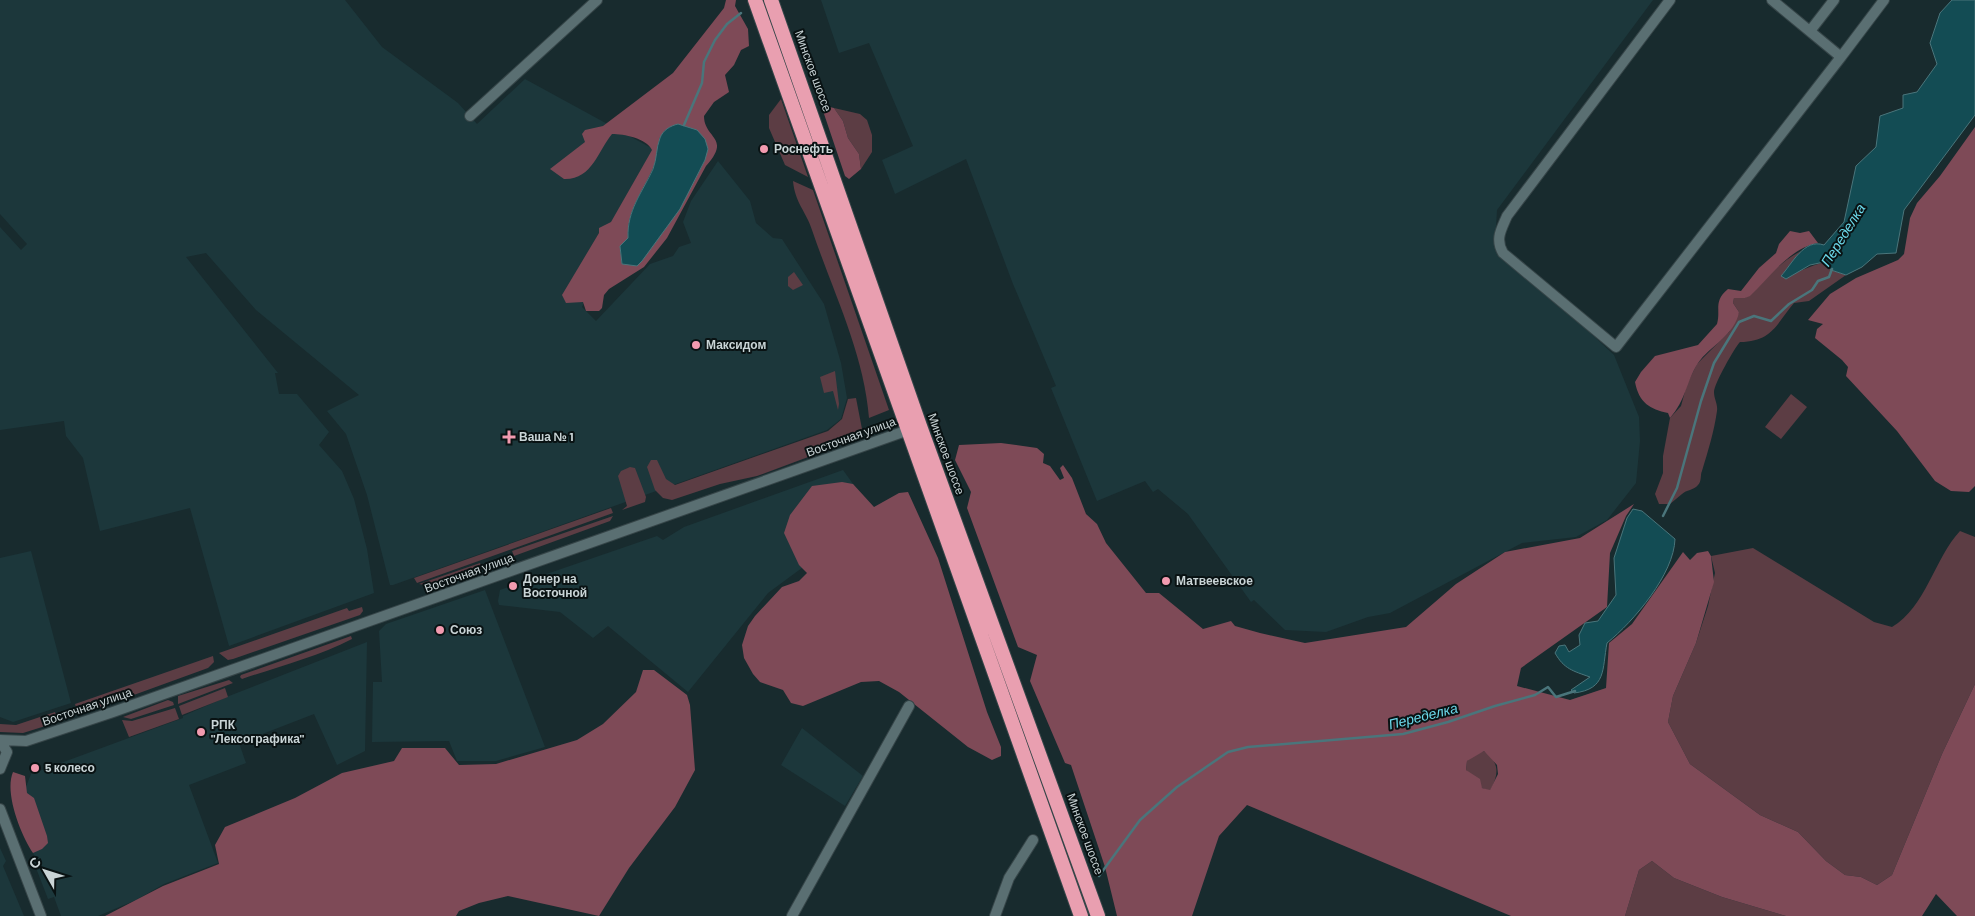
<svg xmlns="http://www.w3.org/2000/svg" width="1975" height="916" font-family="Barlow,sans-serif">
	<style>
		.built { fill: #1c373b }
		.green { fill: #5c3d44 }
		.forest { fill: #7e4a57; fill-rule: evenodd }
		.water { fill: #134c54; stroke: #4a757b }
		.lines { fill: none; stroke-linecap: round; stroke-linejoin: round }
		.stream { stroke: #4a757b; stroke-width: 2.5 }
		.minor-casing { stroke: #364548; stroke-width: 12 }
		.highway-casing { stroke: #364548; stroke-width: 16 }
		.minor { stroke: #5a6f72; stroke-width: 10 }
		.highway { stroke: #e99fb0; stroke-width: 14 }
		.poi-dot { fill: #f29aaf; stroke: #091213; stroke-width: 2 }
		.labels { text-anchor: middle; stroke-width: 4; stroke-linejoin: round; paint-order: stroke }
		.street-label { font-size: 12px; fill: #c9d4d6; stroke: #091213 }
		.poi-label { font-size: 12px; font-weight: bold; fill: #c9d4d6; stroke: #091213; text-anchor: start }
		.water-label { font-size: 14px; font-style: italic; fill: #6cd9ea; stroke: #091213 }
	</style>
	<rect width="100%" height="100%" fill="#182b2e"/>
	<!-- built -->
	<path class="built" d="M0 0H345L382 47 458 103 477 124 525 79 655 150 582 307 596 321 650 264 673 256 679 247 691 243 683 222 691 201 718 161 750 201 756 223 773 238 782 239 824 304 841 363 847 398 841 419 827 430 393 585H390L367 495 346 434 327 411 359 395 256 310 206 253 186 257 278 373H275L279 394H297L329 432 319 445 342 471 354 499 367 549 374 593 229 646 190 508 100 531 83 458 66 436 64 421 0 430V227L21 250 27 244 0 214Z
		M821 0H1653L1497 210 1495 244 1614 355 1639 417 1640 441 1636 483 1607 520 1576 537 1522 543 1390 613 1368 617 1326 632 1285 630 1254 600 1251 602 1188 514 1158 489 1153 492 1145 481 1097 501 1051 388 1056 386 1013 284 966 159 895 194 882 160 913 146 869 43 839 53Z
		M843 470 875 514 768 593 688 692 608 626 593 638 560 612 499 605 498 601 500 590 657 536 663 540 684 527Z
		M31 551 71 703 13 722 0 717V558Z
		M485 590 545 747 496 761H457L449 741 372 742 373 682H382L379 631 386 624Z
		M367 642 365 751 337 765 314 714 239 743 246 763 189 785 218 863 164 884 136 900 98 916H61L54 897 48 899 36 868 38 866 17 810 31 774 183 718V716L229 696Z
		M802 728 863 776 845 806 781 765Z
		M0 848 6 861 3 866 24 916H0Z"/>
	<!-- green -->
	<path class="green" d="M781 99 808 177 785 165 769 128V115Z
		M834 108 860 114 867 120 872 135V152L861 169 859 154 848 138 843 121Z
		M793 181 813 190 889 410 869 418C864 353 833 292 812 230 806 211 795 203 793 181Z
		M1801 251 1782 276C1799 273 1808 266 1825 262L1831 270 1846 275 1809 301 1794 303C1775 326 1772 341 1740 342 1735 347 1714 384 1714 392 1714 399 1718 404 1717 411 1714 432 1708 451 1702 471 1700 475 1702 481 1698 485 1694 490 1686 490 1682 494 1678 497 1674 501 1670 504H1659L1655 494 1663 473V456L1670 418 1681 406 1687 384 1697 364 1729 332 1739 312 1733 303 1734 298H1745C1764 282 1779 262 1801 251Z
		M794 272 803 285 793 290 788 286V277Z
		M835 371 839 404 838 410 833 391 824 393 820 377Z
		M1791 394 1807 407 1781 439 1765 427Z
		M856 398 862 429 859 438 757 476 720 484 672 500 663 498 655 490 647 467 651 460H657L666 479 675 485 828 431 842 419 848 399Z
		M630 467 635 468 646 497 645 502 622 510 627 506 618 476 621 471Z
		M611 508 613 513 417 583 414 578Z
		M613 516 610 521 514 556 512 551Z
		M1960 531 1975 537V684L1942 754 1892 875 1877 885 1861 877 1845 875 1826 861 1798 832 1760 815 1690 764 1668 722 1673 696 1696 643 1708 606 1715 573 1711 556 1753 548 1874 622 1892 627C1926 607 1934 559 1960 531Z
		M480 563 482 568 431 586 419 584Z
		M362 607 363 611 360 615 233 659 228 660 219 653 347 608 349 611Z
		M351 636 352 639C317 657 277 667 242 679L240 677 241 675Z
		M213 656 214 662 208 668 87 712C81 712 76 710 75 704Z
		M229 680 233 683 178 704V696Z
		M225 688 228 697 182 715 179 706Z
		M168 700 173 702 174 705 131 719 123 717Z
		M175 708 179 719 129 737 122 720 132 721Z
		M55 712 57 719 55 723 23 733 0 732V724L16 725Z
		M1484 751C1500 763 1499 774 1490 791L1482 788 1466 770 1467 761 1474 755Z
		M1652 861 1674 878 1722 897 1786 916H1625L1639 870Z"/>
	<!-- forest -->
	<path class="forest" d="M726 0H736L735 6 748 29 749 46 741 50 734 65 725 75 729 92 714 102 704 116C704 139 732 137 706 166L667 238 644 267 609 289 604 295 602 308 599 311H586L583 302 566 303 562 295 599 233V228L611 222 652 150C646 138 624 134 612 134 598 151 592 180 564 179L550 169 585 142 582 134 585 130 603 126 673 73 724 8ZM660 137 705 160 687 195 622 264 620 246 628 238C627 210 642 193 653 168 657 159 658 147 660 137Z
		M821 105 834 108 843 121 848 138 859 154 861 169 849 179 845 176Z
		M1975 127V486L1969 492 1951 491 1935 481 1897 431 1846 376 1848 367 1842 360 1815 338 1817 329 1823 324 1808 320 1830 294 1856 278 1898 260 1904 254 1910 218 1917 203 1940 176Z
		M1790 231 1800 233 1809 231 1818 243C1790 248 1770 277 1750 296L1745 298H1734L1733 303 1739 312C1735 335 1710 346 1698 363 1686 382 1686 400 1670 418L1668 413C1650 409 1639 403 1635 382L1641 372 1655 356 1698 345 1717 324C1721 310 1713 301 1728 289L1741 291 1759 268 1776 253 1779 244Z
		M1001 443 1037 448 1044 454 1043 463 1050 466 1060 480 1064 478 1060 468 1063 465 1072 478 1086 514 1097 524 1106 543 1146 593H1159L1203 629 1231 621 1235 626 1260 633 1305 643 1406 627 1456 584 1505 552 1580 538 1634 504 1626 516 1610 553 1607 607 1521 668 1517 686 1570 700 1606 688 1609 643 1632 624 1683 552 1690 560 1697 553 1708 551 1711 556 1714 582 1696 643 1673 696 1668 722 1690 764 1760 815 1798 832 1826 861 1845 875 1861 877 1877 885 1892 875 1942 754 1975 684V916H1957L1936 894 1922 916H1786L1722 897 1674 878 1652 861 1639 870 1625 916H1511L1247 805 1219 836 1192 916H1117L1105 867 1071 765 1065 763 1030 681 1037 655 1018 647 967 508 971 492 955 460 959 445ZM1484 751 1497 765 1498 774 1490 790 1482 788 1480 779 1466 770 1467 761Z
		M842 482 853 484 874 507 899 493 908 492 938 558 987 712 1001 747V756L992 760 968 747 899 692 879 681 861 682 803 706 791 703 783 690 760 682 753 674 744 658 742 645 748 626 755 616 782 587 799 581 807 573 799 565 784 533 790 515 812 486Z
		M643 670H654L687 695 690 705 695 770 675 807 629 868 599 916 508 896 479 903 459 911 456 916H105L163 886 219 864 215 845 225 827 295 798 342 773 394 761 402 748H445L459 765 496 764 577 740 603 724 636 692Z
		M13 772 25 776 27 793 34 798 47 836 48 843 42 849 33 853C21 835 4 793 13 772Z"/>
	<!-- water -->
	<path class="water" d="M1952 0H1975V115L1904 210 1896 253 1877 254 1862 267 1846 275 1831 270 1824 262 1810 265 1786 279 1781 276C1792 264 1804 238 1824 245L1844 222 1856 166 1876 147 1880 116 1903 108V95L1917 92 1937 64 1930 43 1940 13Z
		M678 124 697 130 705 139 708 149 705 160 680 209 642 261 637 266 622 264 620 246 628 238C627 210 642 193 653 169 657 159 656 148 660 138 663 130 670 126 678 124Z
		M1633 509 1642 511 1675 539C1674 574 1634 621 1607 643 1602 669 1607 689 1574 693L1571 690 1590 677C1573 671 1564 669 1555 653L1559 646 1565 645 1569 652 1580 645 1579 635 1585 623 1598 621 1616 595 1614 558 1627 518Z"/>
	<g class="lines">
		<!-- stream -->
		<path class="stream" d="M684 125 702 83 704 62 715 40 727 24 741 13
			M1663 516 1677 488 1701 401 1714 363 1739 322 1754 316 1771 321 1789 304 1812 290 1818 281 1829 277 1832 269
			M1099 876 1140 820 1177 787 1228 752 1248 747 1403 734 1448 722 1495 706 1535 695 1548 687 1556 697 1575 691"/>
		<defs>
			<path id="minor" d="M1670 0 1507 216C1501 230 1495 239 1503 253L1616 347 1841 57
				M1772 0 1841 57 1884 0
				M1810 31 1834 0
				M470 116 597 0
				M0 740 26 741 113 712 914 428
				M0 741 7 752 0 769
				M0 809 41 916
				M792 916 909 706
				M995 916 1009 878 1033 840"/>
			<path id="highway" d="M755 0 1081 916
				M771 0 920 426 1098 916"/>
		</defs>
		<!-- minor casing -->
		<use href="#minor" class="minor-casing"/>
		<!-- highway casing -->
		<use href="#highway" class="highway-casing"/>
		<!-- minor -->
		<use href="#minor" class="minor"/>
		<!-- highway -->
		<use href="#highway" class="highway"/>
	</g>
	<!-- markers -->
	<g class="poi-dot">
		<circle cx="764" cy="149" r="5"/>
		<circle cx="696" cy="345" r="5"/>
		<path d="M506.5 429.5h5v5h5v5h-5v5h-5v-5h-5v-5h5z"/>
		<circle cx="1166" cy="581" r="5"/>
		<circle cx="513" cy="586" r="5"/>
		<circle cx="440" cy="630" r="5"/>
		<circle cx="201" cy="732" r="5"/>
		<circle cx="35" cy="768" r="5"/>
	</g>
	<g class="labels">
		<!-- street labels -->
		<g class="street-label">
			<text transform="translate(813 71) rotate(70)" y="4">Минское шоссе</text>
			<text transform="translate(851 437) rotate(-20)" y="4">Восточная улица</text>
			<text transform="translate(946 454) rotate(70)" y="4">Минское шоссе</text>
			<text transform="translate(469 573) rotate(-20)" y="4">Восточная улица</text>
			<text transform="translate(87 707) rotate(-19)" y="4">Восточная улица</text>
			<text transform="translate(1085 834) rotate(70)" y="4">Минское шоссе</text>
		</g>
		<!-- poi labels -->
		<g class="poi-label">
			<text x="774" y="153">Роснефть</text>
			<text x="706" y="349">Максидом</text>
			<text x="519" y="441">Ваша № 1</text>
			<text x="523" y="583">Донер на<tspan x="523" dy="14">Восточной</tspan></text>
			<text x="1176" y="585">Матвеевское</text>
			<text x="450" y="634">Союз</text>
			<text x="211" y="729">РПК<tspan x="211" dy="14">"Лексографика"</tspan></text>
			<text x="45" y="772">5 колесо</text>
		</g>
		<!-- water labels -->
		<g class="water-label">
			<text transform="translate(1843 235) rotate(-58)" y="5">Переделка</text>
			<text transform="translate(1423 716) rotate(-14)" y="5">Переделка</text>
		</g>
	</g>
	<!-- north arrow -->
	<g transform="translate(45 871) rotate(309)" stroke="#091213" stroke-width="4" paint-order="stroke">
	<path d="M0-4L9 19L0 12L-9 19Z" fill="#c9d4d6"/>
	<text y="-8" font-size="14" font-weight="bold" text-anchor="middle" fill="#c9d4d6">С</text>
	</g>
</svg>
